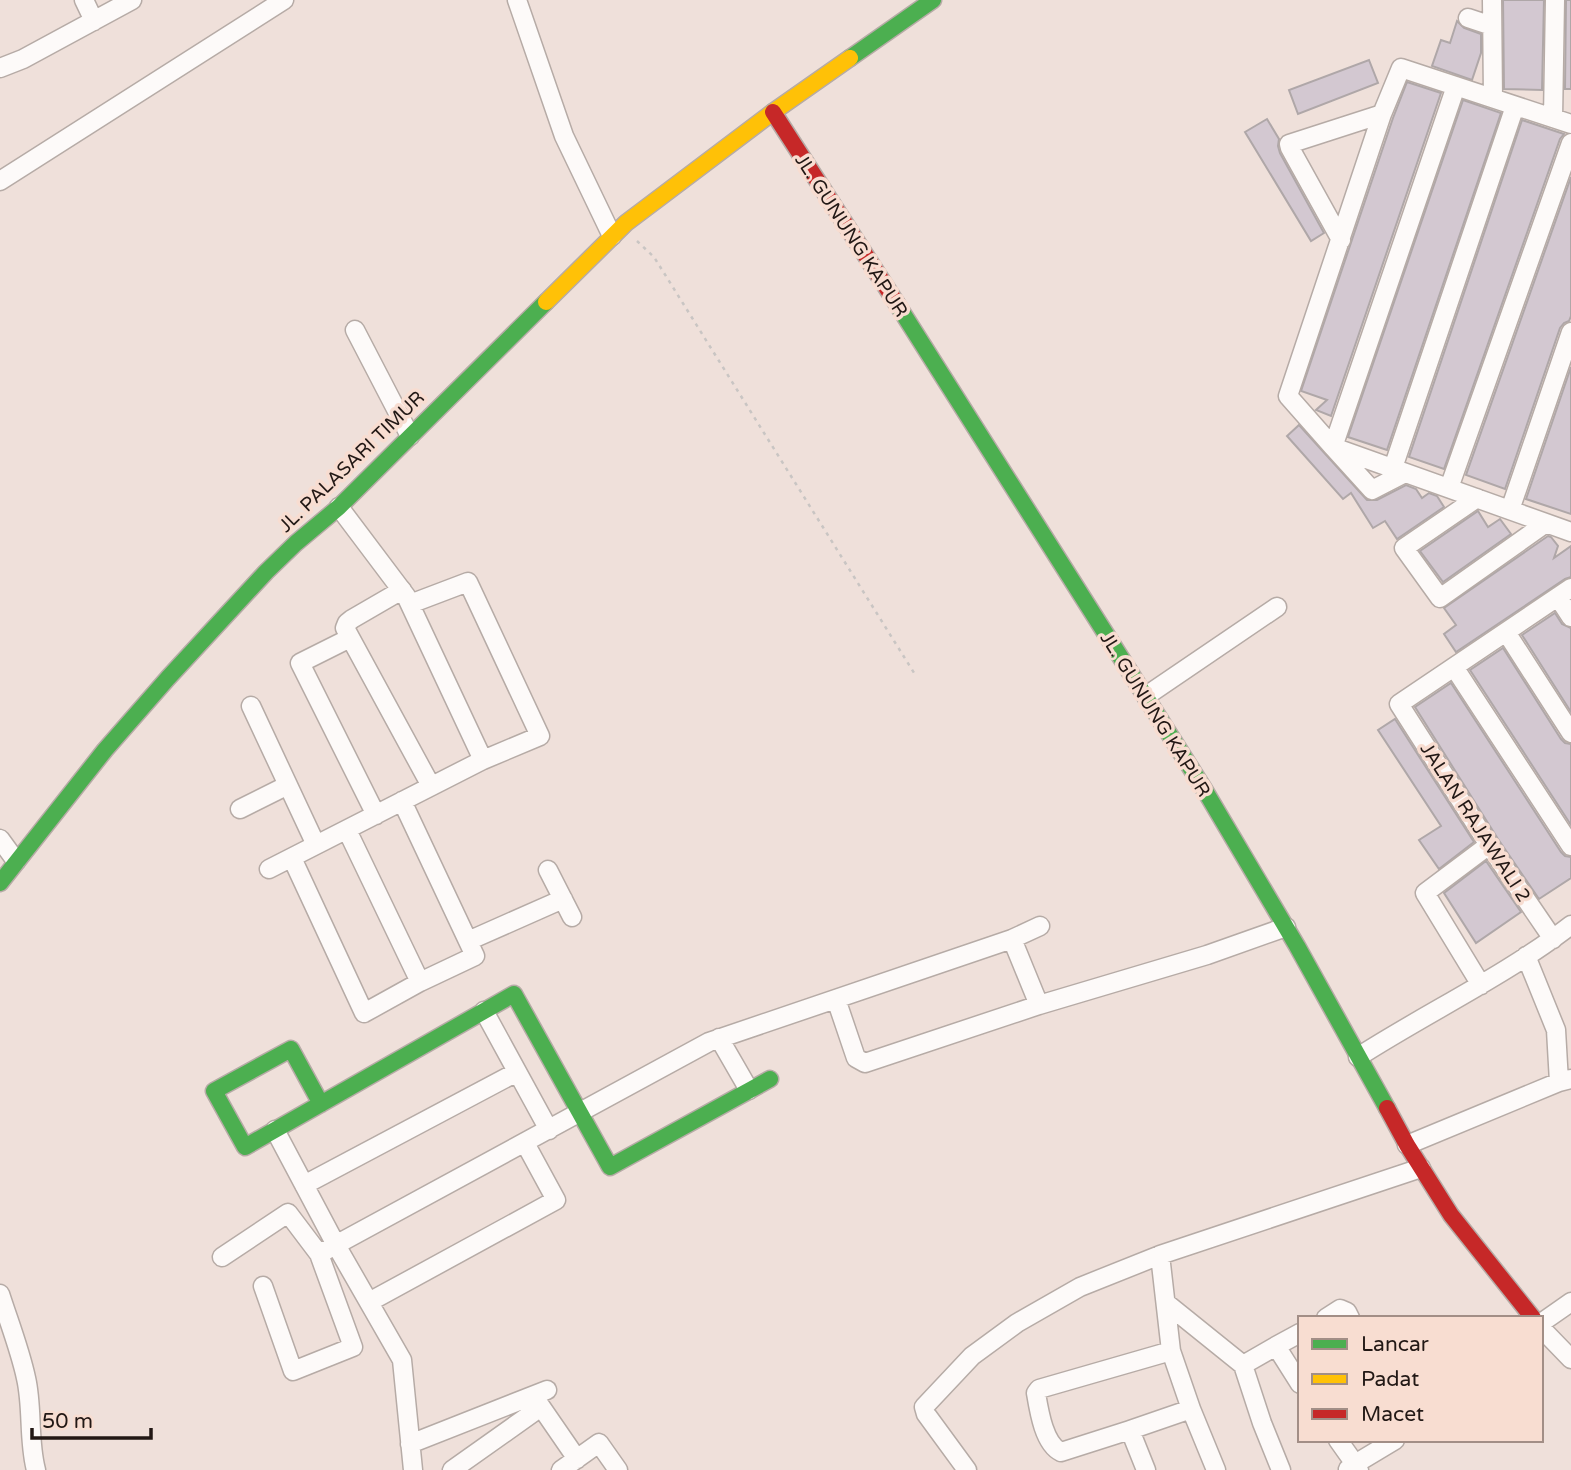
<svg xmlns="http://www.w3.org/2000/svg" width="1571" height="1470" font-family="'Varela Round',sans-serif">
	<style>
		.building { fill: #d3c8d1; stroke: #afa7a8; stroke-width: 2 }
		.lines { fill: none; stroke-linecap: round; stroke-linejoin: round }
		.street-casing { stroke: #b6aba6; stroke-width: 21 }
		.fast-casing { stroke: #b6aba6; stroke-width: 19 }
		.slow-casing { stroke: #b6aba6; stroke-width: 19 }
		.jam-casing { stroke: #b6aba6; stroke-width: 19 }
		.path { stroke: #c9c5c3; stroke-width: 2.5; stroke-dasharray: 3.5 5; stroke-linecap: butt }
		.street { stroke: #fdfaf9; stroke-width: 18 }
		.fast { stroke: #4caf50; stroke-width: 16 }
		.slow { stroke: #ffc107; stroke-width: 16 }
		.jam { stroke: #c62828; stroke-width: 16 }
		.labels { text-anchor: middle; stroke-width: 7; stroke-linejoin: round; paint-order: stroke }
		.street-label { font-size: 19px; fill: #221815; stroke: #f8ddd1 }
	</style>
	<rect width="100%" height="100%" fill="#efe0da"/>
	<!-- building -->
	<path class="building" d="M1503 0H1544L1542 90 1504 89Z
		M1566 0H1571V89H1565Z
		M1457 21 1464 28 1481 34V53L1472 80 1432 66 1441 40 1450 43Z
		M1369 60 1378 83 1298 114 1289 90Z
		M1407 82 1441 93 1331 416 1316 410 1327 400 1301 391 1393 118Z
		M1463 100 1501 113 1387 450 1348 437Z
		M1267 119 1279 139 1278 146 1280 153 1324 233 1311 241 1245 132Z
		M1522 120 1564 134 1560 139 1444 469 1409 457Z
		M1571 177V316L1569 321 1564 323 1560 328 1505 489 1466 475Z
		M1571 367V514L1526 499Z
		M1299 425 1367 500H1377L1406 485 1416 489 1422 498 1429 493 1437 496 1444 507 1397 539 1385 521 1373 528 1351 493 1343 499 1287 436Z
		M1478 511 1488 527 1500 519 1511 534 1443 582 1420 551Z
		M1548 536 1551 537 1558 546 1554 558 1571 546V577L1565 579 1456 652 1444 634 1456 625 1444 608Z
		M1555 613 1562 624 1571 628V712L1522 635Z
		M1503 648 1561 739 1565 743 1571 744V825L1470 670Z
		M1451 683 1561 852 1565 856 1571 857V878L1539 899 1498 839 1415 707Z
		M1395 719 1474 842 1439 869 1419 840 1441 826 1378 730Z
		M1486 861 1521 912 1476 943 1444 893Z"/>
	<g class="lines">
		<defs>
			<path id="street" d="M84 0 94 21
				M517 0 564 136 612 236
				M1492 0 1493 98
				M1468 18 1492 26
				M0 68 23 59 132 0
				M1553 118 1555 0
				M1571 124 1401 68 1382 114 1288 396 1333 447 1571 532
				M0 181 284 0
				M1341 240 1290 148 1289 144 1382 114
				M355 330 410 436
				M1393 468 1515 106
				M1405 473 1372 490 1333 447 1456 86
				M1449 488 1571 143
				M1477 498 1404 548 1440 598 1546 523
				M1510 510 1571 332
				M402 590 352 619 347 623 345 628 431 786
				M1558 597 1571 617
				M410 604 468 582 540 736 483 760
				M1506 632 1571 733
				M350 638 300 663 376 815
				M1454 667 1571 846
				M1146 696 1277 607
				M251 706 316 845
				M240 809 288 785
				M347 830 420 982
				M0 839 16 861
				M292 858 364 1013 420 982 475 956 402 801
				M269 869 483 760 406 596 339 507
				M548 870 572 917
				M1012 939 1039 1005
				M1553 939 1489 845 1399 704 1571 588
				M468 941 563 899
				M1526 956 1556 1030 1559 1082
				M1481 985 1425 893 1489 845
				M836 999 856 1058 865 1063 1039 1005 1207 955 1286 927
				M484 1011 549 1130
				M719 1038 749 1090
				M1358 1057C1428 1012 1505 976 1571 925
				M275 1130 336 1245 402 1360 413 1470
				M1407 1145 1559 1082 1571 1079
				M304 1185 517 1072
				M319 1254 709 1042 1012 939 1040 926
				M222 1257 288 1213 319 1254 353 1347 293 1371 263 1286
				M0 1294C9 1322 20 1350 26 1378 33 1408 28 1440 36 1470
				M369 1302 556 1200 525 1143
				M1166 1303 1243 1365 1262 1423 1281 1470
				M1326 1318 1340 1309 1347 1312 1350 1318
				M1541 1323 1571 1302
				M1541 1328 1571 1359
				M1276 1346 1300 1333
				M1171 1351 1191 1409 1216 1470
				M1243 1365 1276 1346 1300 1384
				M535 1398 577 1459
				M1130 1430 1191 1409
				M1338 1440 1355 1464 1348 1469
				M410 1444 547 1390
				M452 1470 541 1407
				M561 1470 599 1443 618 1470
				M967 1470 926 1414 924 1407 972 1356 1017 1323 1080 1287 1160 1255 1421 1168
				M1146 1470 1130 1430 1061 1452C1044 1444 1039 1411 1036 1393L1039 1389 1171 1351 1160 1255
				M1359 1470 1355 1464 1395 1440"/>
			<path id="fast" d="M850 58 933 0
				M897 304 1204 789 1297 946 1387 1108
				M0 883 105 750 168 678 266 572 296 543 339 507 546 302
				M321 1104 291 1049 214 1091 245 1147C335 1096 424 1045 514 994L610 1167 770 1079"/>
			<path id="slow" d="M546 302 626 223 773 112 850 58"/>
			<path id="jam" d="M773 112 897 304
				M1387 1108 1407 1145 1451 1215 1533 1318"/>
		</defs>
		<!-- street casing -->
		<use href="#street" class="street-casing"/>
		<!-- fast casing -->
		<use href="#fast" class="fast-casing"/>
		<!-- slow casing -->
		<use href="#slow" class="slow-casing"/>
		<!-- jam casing -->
		<use href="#jam" class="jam-casing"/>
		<!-- path -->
		<path class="path" d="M637 241 654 257 916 676"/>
		<!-- street -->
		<use href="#street" class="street"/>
		<!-- fast -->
		<use href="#fast" class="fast"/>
		<!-- slow -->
		<use href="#slow" class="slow"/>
		<!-- jam -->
		<use href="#jam" class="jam"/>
	</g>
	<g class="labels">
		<!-- street labels -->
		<g class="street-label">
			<text transform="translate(852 235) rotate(57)" y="7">JL. GUNUNG KAPUR</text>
			<text transform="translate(351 461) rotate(-44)" y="7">JL. PALASARI TIMUR</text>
			<text transform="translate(1156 714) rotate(58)" y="7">JL. GUNUNG KAPUR</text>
			<text transform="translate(1476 822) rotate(57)" y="7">JALAN RAJAWALI 2</text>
		</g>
	</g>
	<!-- legend -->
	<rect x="1298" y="1316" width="245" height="126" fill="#f8ddd1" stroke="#a28e86" stroke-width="2"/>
	<rect x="1312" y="1339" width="35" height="10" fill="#4caf50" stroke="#a28e86" stroke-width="2"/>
	<text x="1361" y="1351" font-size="21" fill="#221815">Lancar</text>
	<rect x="1312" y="1374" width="35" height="10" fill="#ffc107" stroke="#a28e86" stroke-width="2"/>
	<text x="1361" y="1386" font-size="21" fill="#221815">Padat</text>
	<rect x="1312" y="1409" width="35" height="10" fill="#c62828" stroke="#a28e86" stroke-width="2"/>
	<text x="1361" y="1421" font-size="21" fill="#221815">Macet</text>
	<!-- scale -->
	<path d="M32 1428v10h119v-10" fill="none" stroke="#221815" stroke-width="3.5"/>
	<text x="42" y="1428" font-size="21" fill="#221815" stroke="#f8ddd1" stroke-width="5" paint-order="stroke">50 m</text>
</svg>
